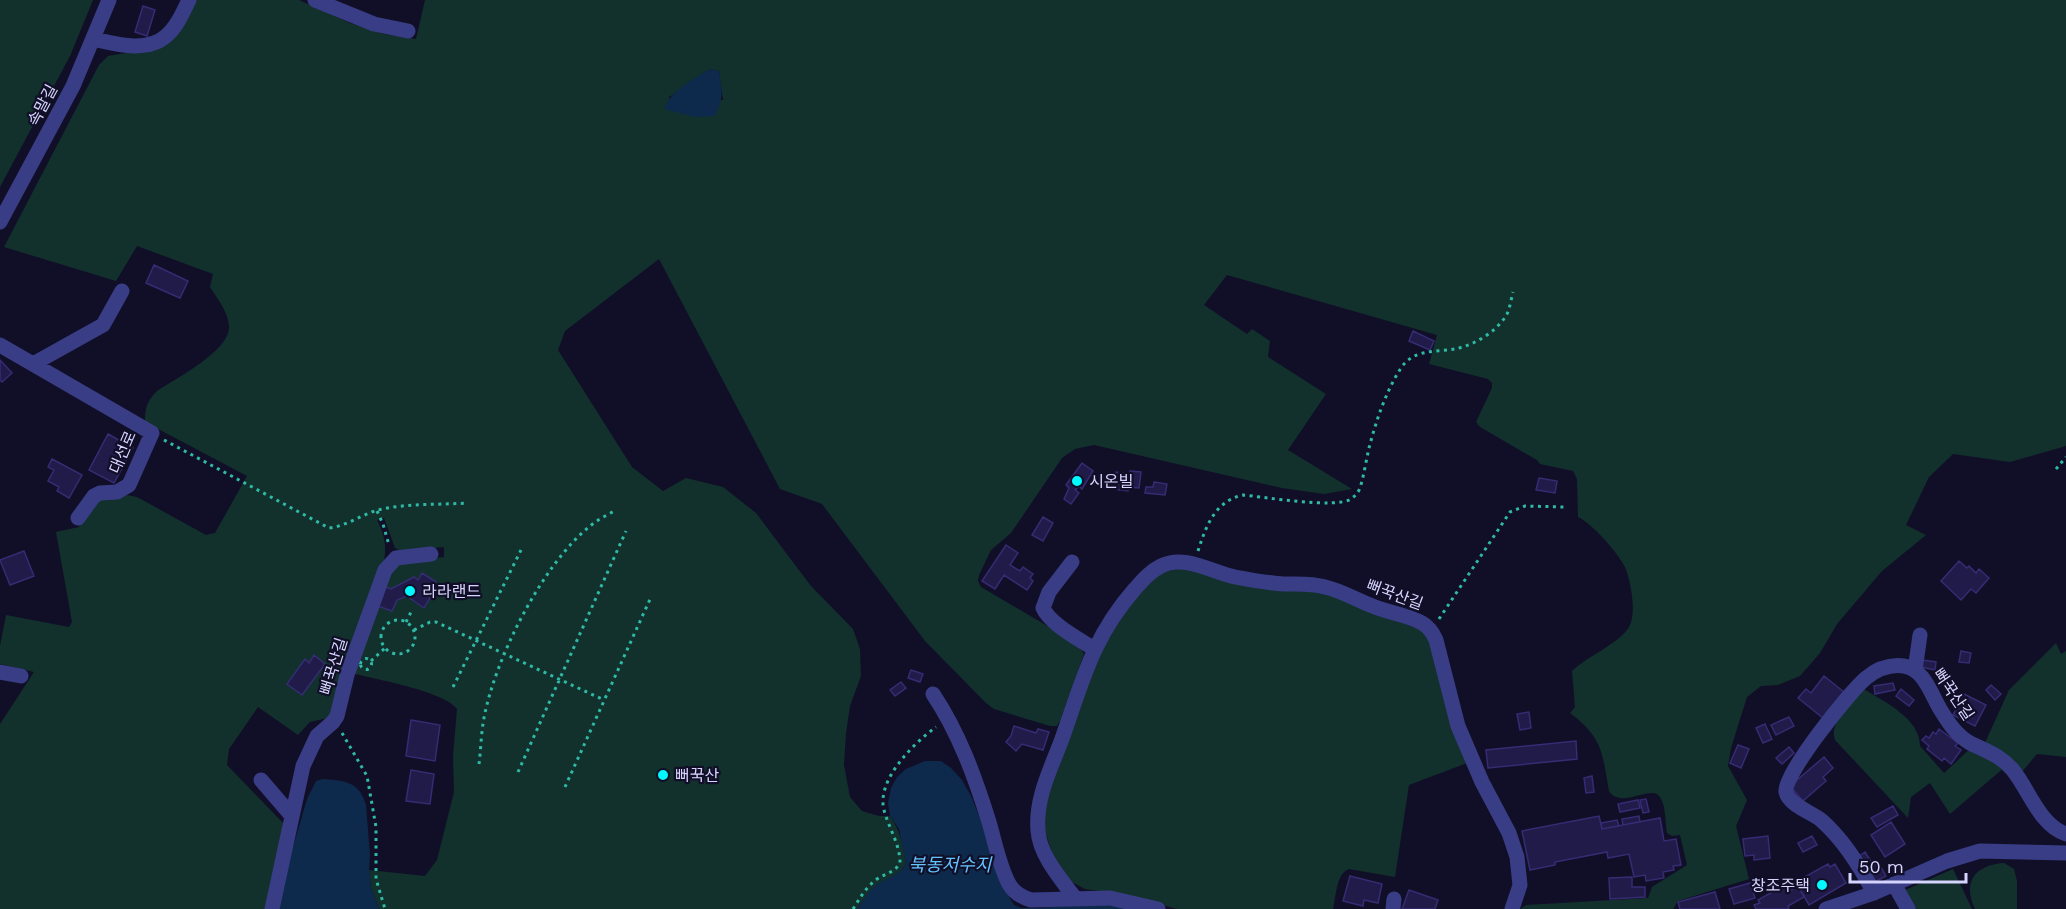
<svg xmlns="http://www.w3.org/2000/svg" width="2066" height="909" font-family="'Work Sans','Noto Sans KR',sans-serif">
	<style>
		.green { fill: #12312d; fill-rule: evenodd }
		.water { fill: #0d2a4c }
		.building { fill: #201b48; stroke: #352c74; stroke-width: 1.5 }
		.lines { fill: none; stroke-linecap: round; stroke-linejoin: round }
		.path { stroke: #2ebaa7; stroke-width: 3; stroke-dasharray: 3 4.5; stroke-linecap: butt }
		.minor { stroke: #393d86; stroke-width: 15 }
		.poi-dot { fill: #01faff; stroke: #110f27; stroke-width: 2 }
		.labels { text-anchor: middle; stroke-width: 4.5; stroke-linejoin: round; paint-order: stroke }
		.street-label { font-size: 16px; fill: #d6d5ff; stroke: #110f27 }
		.poi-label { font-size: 16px; fill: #d6d5ff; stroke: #110f27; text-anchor: start }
		.water-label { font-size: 18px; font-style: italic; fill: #63c3ff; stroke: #110f27 }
	</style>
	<rect width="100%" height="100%" fill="#110f27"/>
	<!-- green -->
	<path class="green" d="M0 0H93L70 56 0 187Z
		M197 0H299L350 23 384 34 416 39 425 0H2066V446L2010 462 1953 454 1929 477 1906 525 1926 535 1882 571 1837 624 1820 653 1800 676 1778 685 1761 686 1747 697 1731 748 1728 766 1747 800 1736 826 1749 879 1678 901 1673 909H1520L1526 905 1648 898 1652 887 1687 865 1680 835 1672 836 1667 833C1665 822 1666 808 1661 799 1654 781 1622 811 1609 791 1602 752 1603 738 1570 713L1575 707 1572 671C1588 656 1614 646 1627 630 1638 617 1631 582 1625 567 1617 552 1593 524 1578 517L1577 479 1573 471 1540 464 1537 460 1480 427 1476 422 1492 388V383L1488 379 1429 364 1437 335 1227 275 1204 305 1247 334 1252 329 1270 341 1268 357 1326 394 1288 450 1352 489 1324 494 1282 488 1094 445 1075 449 1062 458 1011 533 991 550 979 575 978 581 981 587 1078 644 1084 654 1060 721 1057 726H1050L994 709 986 703 925 641 822 504 780 489 659 259 565 331 558 350 632 467 663 491 686 478 723 487 756 513 811 586 853 629 860 649 861 676 850 706 846 733 844 765 850 797 862 811 879 816H890C901 832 903 846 906 864 893 883 870 888 857 909H379L371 887 369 870 425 876 437 860 454 792 453 756 457 709C444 691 374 679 351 673L392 568 404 561 444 557V547L401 551 395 548 384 518 377 520C384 534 387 545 384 561L332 717 310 722 298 735 258 707 229 749 227 765 284 824 265 909H0V724L34 672 0 664V646L6 615 69 627 72 622 56 532 79 527 94 504 101 498 127 495 137 497 206 535 215 533 247 476 145 422C145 408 147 401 157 391 175 379 227 352 229 329 230 314 217 298 210 287L213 274 137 246 116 281 4 247 99 65 108 56 143 50ZM710 69 719 71 723 100 668 98Z
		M1177 569H1191L1318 590 1426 632 1467 763 1409 785 1395 877 1349 869C1336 873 1336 897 1333 909H1177L1126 895 1085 889 1070 881 1053 855 1044 829 1046 803 1094 668 1111 629 1151 581 1164 572Z
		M2056 643 2061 654 2066 651V757L2037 754 2021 773 1984 745 2009 690Z
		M1864 689C1884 702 1920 718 1920 746L1944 773 1971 748 2006 766 1950 814 1930 783 1911 797 1908 818 1835 740C1828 722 1853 703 1864 689Z
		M2004 863 2014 869 2017 881V909H1975C1962 882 1975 865 2004 863Z
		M1953 869 1972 909H1915L1903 891Z"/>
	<!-- water -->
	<path class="water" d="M710 69 719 71C722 91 724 97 715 116L695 117 664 109C672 89 693 80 710 69Z
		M925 761H941L951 768 962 780 971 796 982 823 1002 885 1014 905 1021 908H1039L1091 904 1142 909H857C863 900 870 889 879 883 890 877 899 875 906 864L899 829 890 816 888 803 891 788 897 777 906 769Z
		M323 779C345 781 359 781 366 805L370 855 369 870 371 887 379 909H277L286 871 307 799 316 781Z"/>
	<!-- building -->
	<path class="building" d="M143 6 155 10 147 36 135 32Z
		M154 265 188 281 180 298 146 283Z
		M1413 331 1434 341 1430 350 1409 341Z
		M0 360 12 373 2 382 0 380Z
		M108 434 133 448 114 483 89 470Z
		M52 459 82 475 69 498 57 491 59 487 48 481 54 470 48 467Z
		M1082 463 1093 471 1082 489 1079 486 1075 490 1079 493 1071 504 1064 499 1069 488 1066 485Z
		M1130 471 1141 472 1139 488 1128 487V491L1114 489 1116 472 1129 474Z
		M1539 478 1557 481 1555 493 1536 490Z
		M1154 482 1167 484 1165 495 1145 493 1146 487H1153Z
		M1043 517 1053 523 1043 541 1032 535Z
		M1006 545 1018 553 1010 565 1020 571 1023 567 1033 574 1030 578 1033 581 1027 590 1004 575 995 589 982 581Z
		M24 551 34 576 10 585 0 560Z
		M1959 561 1967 568 1969 566 1976 573 1979 569 1989 578 1976 593 1971 589 1961 600 1941 581Z
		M422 573 436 582 431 589 434 591 424 608 407 596 397 600 392 611 378 606 386 587 391 589 414 577 418 580Z
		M1961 651 1971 653 1969 663 1959 662Z
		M314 655 325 664 302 695 287 684 305 659 309 663Z
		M1922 660 1936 662 1935 670 1921 667Z
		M911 670 923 674 920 682 908 678Z
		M1824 676 1844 692 1823 718 1798 698 1806 689 1811 693Z
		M901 682 906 688 895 696 890 690Z
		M1893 683 1895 690 1875 694 1874 686Z
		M1991 685 2001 694 1995 700 1986 690Z
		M1901 689 1914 700 1909 706 1896 696Z
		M1964 694 1986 705 1975 726 1965 721 1970 711 1968 710 1963 720 1953 715Z
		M1529 712 1531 728 1520 730 1517 714Z
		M1789 717 1794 726 1776 735 1771 725Z
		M411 720 440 725 435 761 406 756Z
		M1765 724 1772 739 1763 743 1756 728Z
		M1014 726 1036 733 1038 729 1049 732 1043 750 1022 744 1016 751 1006 742 1011 736Z
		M1939 729 1958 743 1955 746 1961 750 1951 764 1944 758 1942 761 1927 749 1929 746 1922 740 1926 736 1929 738 1933 732 1936 734Z
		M1576 741 1577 759 1488 768 1486 750Z
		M1738 745 1749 749 1741 768 1730 763Z
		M1789 747 1794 753 1782 764 1776 758Z
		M1824 757 1833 768 1823 777 1826 781 1803 801 1790 786Z
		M411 770 434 774 430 804 406 801Z
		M1592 776 1594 792 1586 793 1584 778Z
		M1646 799 1649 812 1643 813 1640 800Z
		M1638 800 1640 808 1620 812 1618 804Z
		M1893 806 1898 815 1877 827 1871 818Z
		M1599 816 1602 829 1660 818 1664 841 1676 839 1681 865 1673 866 1674 870 1663 872 1664 878 1646 881 1645 875 1634 877 1629 854 1608 858 1607 852 1555 862V865L1530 870 1522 831Z
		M1639 816 1640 822 1623 825 1622 819Z
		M1617 820 1619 826 1602 829 1601 823Z
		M1891 822 1905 844 1885 857 1871 835Z
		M1768 836 1770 858 1754 860V855L1745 856 1743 839Z
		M1812 836 1817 845 1803 852 1798 843Z
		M1865 852 1873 865 1878 862 1886 876 1873 883 1858 857Z
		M1828 864 1830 867 1835 864 1846 883 1809 905 1798 886 1803 883 1801 879Z
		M1350 876 1382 884 1378 903 1364 900 1363 906 1343 901Z
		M1632 877V887H1645V897L1610 899 1609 878Z
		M1750 883 1755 898 1734 904 1729 889Z
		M1783 886 1785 889 1790 886 1792 890 1798 886 1804 897 1788 906 1789 908 1787 909H1756L1754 905 1760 903 1758 900Z
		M1409 890 1438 900 1435 909H1402Z
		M1715 892 1720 909H1680L1678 902Z"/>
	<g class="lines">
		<!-- path -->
		<path class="path" d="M164 440 329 528C346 526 361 515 378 510 407 503 438 505 468 503
			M2056 469 2066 457
			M377 511 383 524 389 545
			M1198 551C1206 526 1215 501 1243 495 1264 497 1336 509 1351 499 1355 496 1358 493 1360 488 1364 475 1366 461 1369 448 1376 421 1386 391 1401 368 1413 349 1436 352 1455 349 1474 345 1497 332 1507 314 1510 308 1511 299 1513 292
			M1439 619 1510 512 1525 506 1564 507
			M381 637a17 17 0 1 1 34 0a17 17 0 1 1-34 0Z
			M406 622 412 610
			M414 630 430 622H436L604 700
			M360.5 664a5.5 5.5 0 1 1 11 0a5.5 5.5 0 1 1-11 0Z
			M371 661 385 648
			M453 687 523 546
			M342 733 367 776 376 827V879L385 909
			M479 764C481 749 481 733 484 718 495 659 542 565 589 527 597 520 607 515 616 510
			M518 772 626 531
			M565 787 651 597
			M853 909C860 898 866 887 877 879 886 873 894 873 900 863 900 844 889 829 884 810 876 780 914 743 936 727"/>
		<!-- minor -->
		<path class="minor" d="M315 0 374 24 408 31
			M93 39C116 44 147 53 166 36 177 27 183 12 189 0
			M0 222 73 86 109 0
			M0 345 152 433 129 485 117 492 100 493 94 496 78 518
			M33 364 103 325 122 291
			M1072 562 1049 592 1043 608C1050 624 1079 639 1094 649
			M1915 670 1920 635
			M0 672 21 676
			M933 694C959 733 975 777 989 822 995 842 999 865 1009 884 1014 893 1021 897 1031 900L1110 898 1158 909
			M261 780 292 816
			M1894 884 1908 909
			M1874 893C1860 866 1844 840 1821 820 1811 812 1789 805 1786 792 1782 776 1851 690 1866 678 1877 669 1889 664 1904 666 1924 669 1931 694 1940 709 1948 722 1956 735 1970 743 1986 751 2000 755 2012 769 2029 789 2039 825 2066 834
			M1075 898C1061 879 1040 856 1038 831 1035 797 1052 767 1063 736 1083 679 1093 637 1134 590 1142 581 1149 572 1161 566 1185 554 1211 572 1235 577 1251 580 1268 583 1284 584 1297 584 1312 583 1325 587 1343 591 1358 601 1375 607 1390 613 1408 615 1422 623 1429 627 1433 633 1436 640L1458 726 1482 782 1509 833 1517 857 1520 885 1512 909
			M272 909 303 766 317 736 333 722 337 716 347 675 385 570 396 558 431 554
			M1393 909 1394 899
			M1826 909 1874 893 1947 861 1980 851 2066 853"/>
	</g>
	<!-- markers -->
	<g class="poi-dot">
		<circle cx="1077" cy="481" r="6"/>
		<circle cx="410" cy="591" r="6"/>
		<circle cx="663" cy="775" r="6"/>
		<circle cx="1822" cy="885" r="6"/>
	</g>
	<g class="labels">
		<!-- street labels -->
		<g class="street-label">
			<text transform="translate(42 105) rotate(-62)" y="6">속말길</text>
			<text transform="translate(122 452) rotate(-67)" y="6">대선로</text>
			<text transform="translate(1395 594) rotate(20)" y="6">뻐꾹산길</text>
			<text transform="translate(333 666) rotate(-73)" y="6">뻐꾹산길</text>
			<text transform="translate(1954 694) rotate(56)" y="6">뻐꾹산길</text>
		</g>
		<!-- poi labels -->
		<g class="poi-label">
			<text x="1089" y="487">시온빌</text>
			<text x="422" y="597">라라랜드</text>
			<text x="675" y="781">뻐꾹산</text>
			<text x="1810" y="891" text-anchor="end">창조주택</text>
		</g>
		<!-- water labels -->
		<g class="water-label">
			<text x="950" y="871">북동저수지</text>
		</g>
	</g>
	<!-- scale -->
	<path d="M1850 873v9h116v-9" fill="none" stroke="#d6d5ff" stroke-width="3"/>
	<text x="1859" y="873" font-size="18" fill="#d6d5ff" stroke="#110f27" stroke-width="4.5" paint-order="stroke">50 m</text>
</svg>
